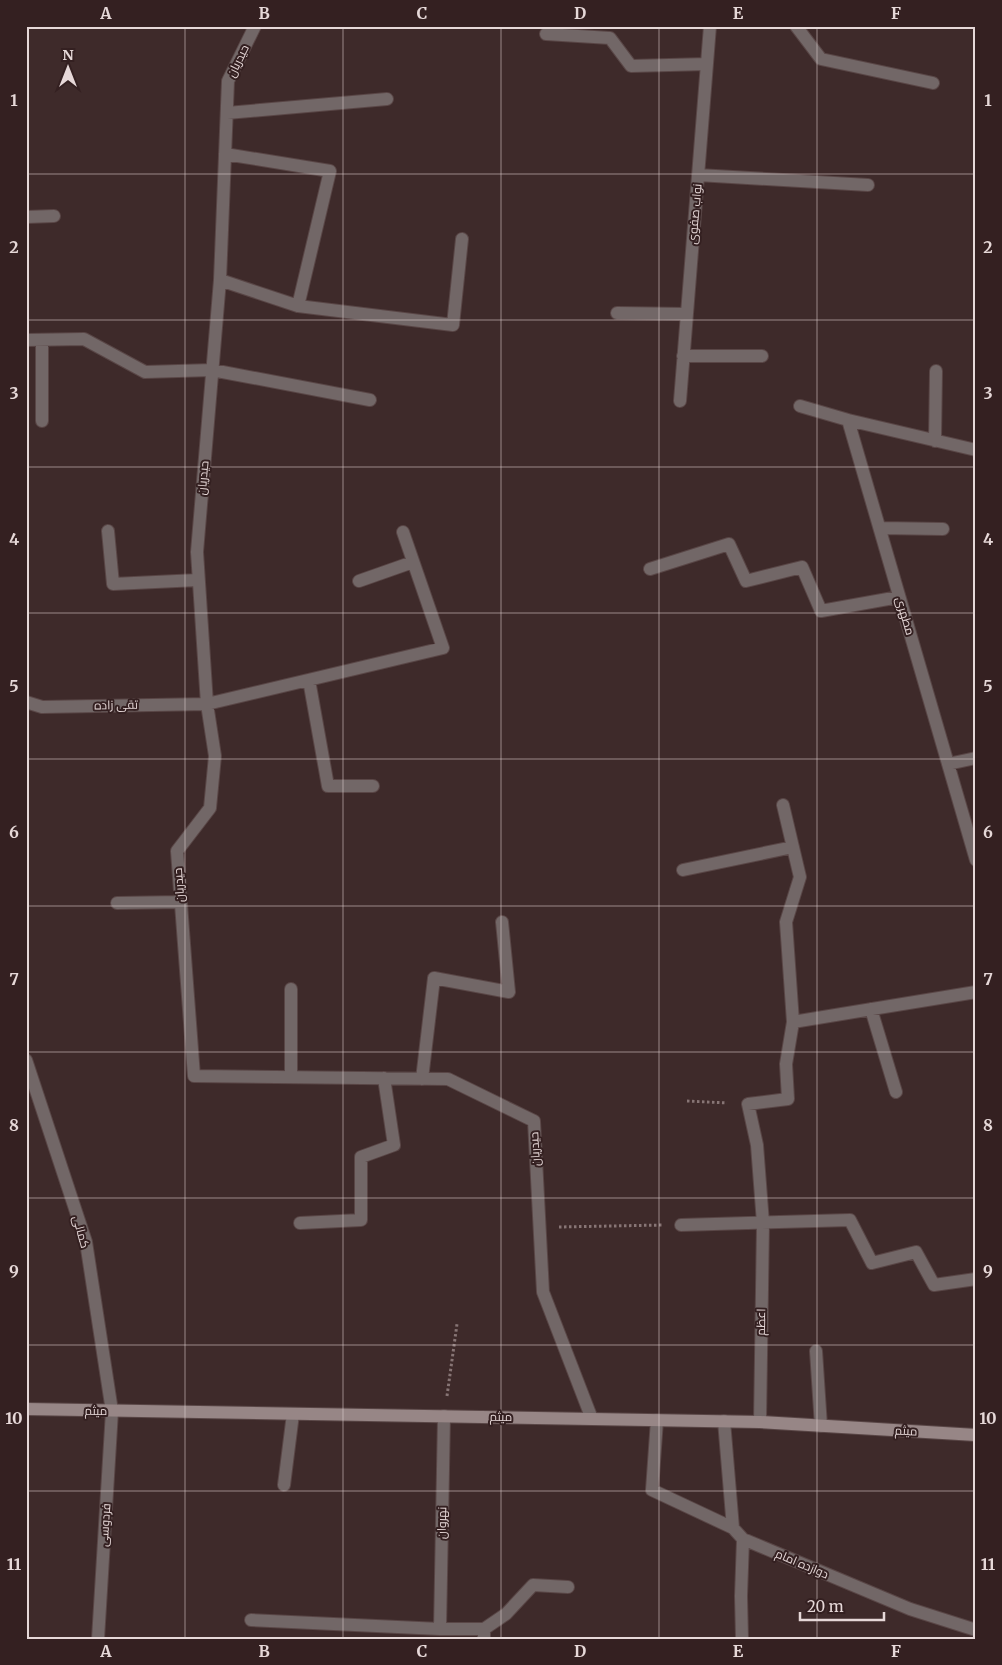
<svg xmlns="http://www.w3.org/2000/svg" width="1002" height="1665" font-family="Merriweather,Cairo,serif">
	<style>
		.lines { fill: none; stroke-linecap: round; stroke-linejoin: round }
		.minor-casing { stroke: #594646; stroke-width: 14 }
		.secondary-casing { stroke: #594646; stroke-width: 14 }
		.path { stroke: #877575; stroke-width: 3; stroke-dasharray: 2.5 2.5; stroke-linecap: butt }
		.minor { stroke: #726767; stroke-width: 12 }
		.secondary { stroke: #978686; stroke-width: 12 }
		.grid { fill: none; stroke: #e6d8d8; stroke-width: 1; stroke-opacity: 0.55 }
		.labels { text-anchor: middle; stroke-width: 4; stroke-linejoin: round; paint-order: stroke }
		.street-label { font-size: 12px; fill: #e6d8d8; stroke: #342021 }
		.neatline { fill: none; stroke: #e6d8d8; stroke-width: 2 }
		.grid-label { font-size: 16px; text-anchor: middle; font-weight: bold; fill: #e6d8d8 }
	</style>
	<rect width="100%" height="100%" fill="#3e2a2a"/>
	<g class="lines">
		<defs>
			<path id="minor" d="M255 26 228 81 220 280 197 552 207 704 215 756 210 808 177 851 194 1076 448 1079 534 1121 543 1292 592 1419
				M796 26 821 59 933 83
				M546 34 610 38 631 66 707 64
				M227 113 387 99
				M225 154 330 171 298 306
				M698 175 868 185
				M26 217 54 216
				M220 280 298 306 453 325 462 239
				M617 313 687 314
				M26 340 84 339 145 372 212 370 370 400
				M42 340V421
				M683 356H762
				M680 401 710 26
				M800 406 848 420 976 860
				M848 420 976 450
				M935 441 936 371
				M880 528 943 529
				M108 531 113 584 198 580
				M650 569 729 544 746 581 802 567 821 611 899 597
				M359 581 413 562
				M309 680 328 786H373
				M26 702 42 707 207 704 443 648 403 532
				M948 764 976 758
				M683 870 793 847
				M117 903 181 902
				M871 1009 896 1092
				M793 1022 976 992
				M26 1060 86 1242 112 1411 98 1639
				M291 1077V989
				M422 1079 434 978 509 992 502 922
				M300 1223 361 1220V1157L394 1145 384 1078
				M681 1225 850 1220 872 1263 916 1252 934 1285 976 1279
				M816 1351 821 1426
				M657 1420 652 1490 733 1528
				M724 1421 733 1528 743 1539 910 1609 976 1630
				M760 1422 763 1223 757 1145 748 1104 788 1099 786 1064 793 1022 786 922 800 877 783 805
				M284 1485 293 1414
				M251 1620 440 1629H484V1639
				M440 1629 444 1416
				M484 1629 506 1614 533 1585 568 1587
				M742 1639 741 1596 743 1539"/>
			<path id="secondary" d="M26 1409 760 1422 976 1435"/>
		</defs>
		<!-- minor casing -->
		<use href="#minor" class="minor-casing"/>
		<!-- secondary casing -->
		<use href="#secondary" class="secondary-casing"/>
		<!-- path -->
		<path class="path" d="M687 1101 727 1103
			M559 1227 663 1225
			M447 1396 457 1324"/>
		<!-- minor -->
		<use href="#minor" class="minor"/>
		<!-- secondary -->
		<use href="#secondary" class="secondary"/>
	</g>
	<!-- grid -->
	<path class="grid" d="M185 26V1639M343 26V1639M501 26V1639M659 26V1639M817 26V1639M26 174H976M26 320H976M26 467H976M26 613H976M26 759H976M26 906H976M26 1052H976M26 1198H976M26 1345H976M26 1491H976"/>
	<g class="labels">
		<!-- street labels -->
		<g class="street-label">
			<text transform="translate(238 61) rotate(-64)" y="4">حیدریان</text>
			<text transform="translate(695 214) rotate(-85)" y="4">نواب صفوی</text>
			<text transform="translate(203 478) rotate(-85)" y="4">حیدریان</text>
			<text transform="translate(905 616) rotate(74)" y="4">مطهری</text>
			<text transform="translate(116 705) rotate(-1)" y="4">تقی زاده</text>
			<text transform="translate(179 885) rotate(-94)" y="4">حیدریان</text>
			<text transform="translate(535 1149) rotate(-93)" y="4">حیدریان</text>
			<text transform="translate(81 1232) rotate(75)" y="4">کمالی</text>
			<text transform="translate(761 1322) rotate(-89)" y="4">اعظم</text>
			<text transform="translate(96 1411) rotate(1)" y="4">میثم</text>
			<text transform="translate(501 1417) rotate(1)" y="4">میثم</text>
			<text transform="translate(906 1431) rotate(3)" y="4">میثم</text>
			<text transform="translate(442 1523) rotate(-89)" y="4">نهروان</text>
			<text transform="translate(105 1525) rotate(-86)" y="4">فردوسی</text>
			<text transform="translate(802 1564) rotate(23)" y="4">دوازده امام</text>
		</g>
	</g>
	<!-- border -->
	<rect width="1002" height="1665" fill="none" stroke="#342021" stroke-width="55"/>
	<!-- north arrow -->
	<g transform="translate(68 68)" stroke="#342021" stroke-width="4" paint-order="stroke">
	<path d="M0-4L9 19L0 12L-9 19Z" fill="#e6d8d8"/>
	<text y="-8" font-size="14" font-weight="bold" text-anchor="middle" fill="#e6d8d8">N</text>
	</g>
	<!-- scale -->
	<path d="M800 1612v8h84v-8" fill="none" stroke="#e6d8d8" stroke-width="2.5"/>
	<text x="807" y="1612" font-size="15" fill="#e6d8d8" stroke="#342021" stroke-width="4" paint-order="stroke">20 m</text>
	<rect x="28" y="28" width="946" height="1610" class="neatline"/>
	<g class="grid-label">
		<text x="106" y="19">A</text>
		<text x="264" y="19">B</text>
		<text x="422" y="19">C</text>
		<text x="580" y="19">D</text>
		<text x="738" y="19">E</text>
		<text x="896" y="19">F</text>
		<text x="14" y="106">1</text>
		<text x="988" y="106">1</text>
		<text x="14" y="253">2</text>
		<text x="988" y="253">2</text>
		<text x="14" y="399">3</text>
		<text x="988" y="399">3</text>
		<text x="14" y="545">4</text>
		<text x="988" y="545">4</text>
		<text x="14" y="692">5</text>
		<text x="988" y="692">5</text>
		<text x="14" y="838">6</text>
		<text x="988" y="838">6</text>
		<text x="14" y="985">7</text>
		<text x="988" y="985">7</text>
		<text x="14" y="1131">8</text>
		<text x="988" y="1131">8</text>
		<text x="14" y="1277">9</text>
		<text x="988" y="1277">9</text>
		<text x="14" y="1424">10</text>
		<text x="988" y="1424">10</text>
		<text x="14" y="1570">11</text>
		<text x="988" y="1570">11</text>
		<text x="106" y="1657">A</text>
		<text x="264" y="1657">B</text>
		<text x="422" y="1657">C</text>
		<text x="580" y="1657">D</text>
		<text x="738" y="1657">E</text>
		<text x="896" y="1657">F</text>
	</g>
</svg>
